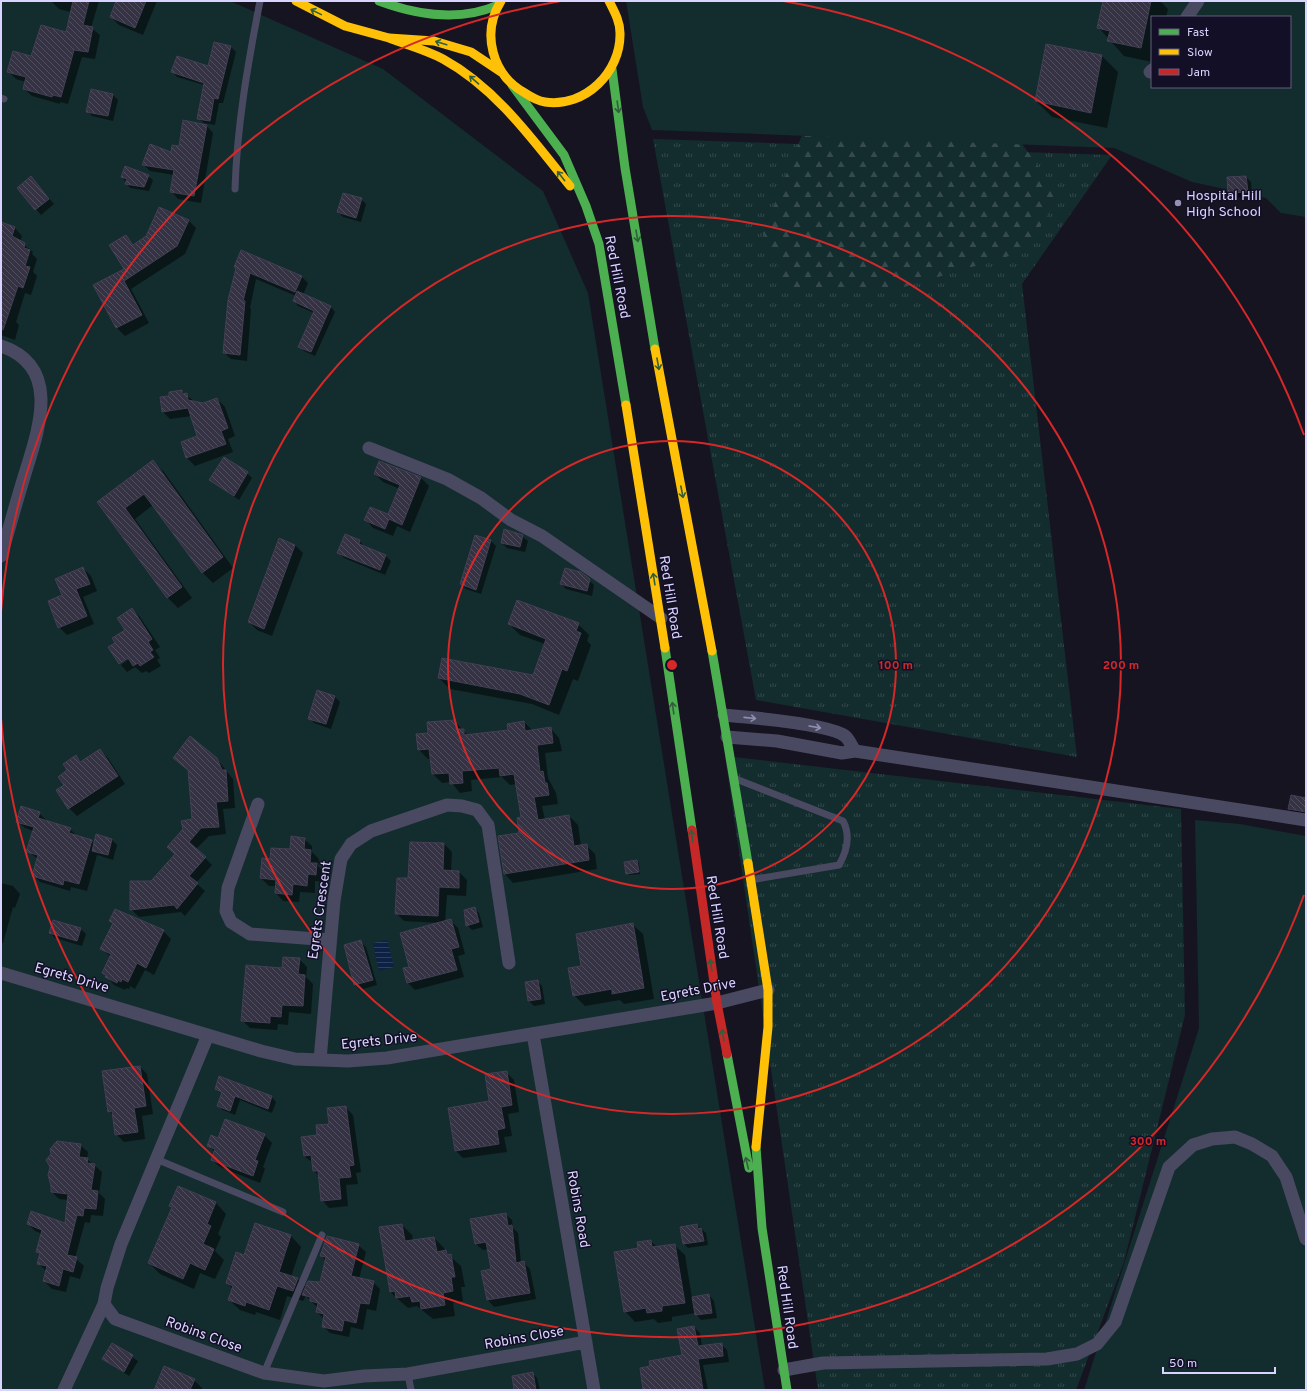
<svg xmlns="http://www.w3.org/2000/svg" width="1307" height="1391" font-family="Overpass,sans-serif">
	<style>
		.grass { fill: url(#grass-tufts) }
		.forest { fill: url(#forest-firs) }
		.garden { fill: #132c2d; fill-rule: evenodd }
		.water { fill: url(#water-rules) }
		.shadow { fill: #0007 }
		.building { fill: url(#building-back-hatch); stroke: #433f54 }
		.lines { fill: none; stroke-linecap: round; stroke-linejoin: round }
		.lane { stroke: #4a4962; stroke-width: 7 }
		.street { stroke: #4a4962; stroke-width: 13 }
		.fast { stroke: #4caf50; stroke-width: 9 }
		.slow { stroke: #ffc107; stroke-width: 9 }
		.jam { stroke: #c62828; stroke-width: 9 }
		.oneway { stroke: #305f3b }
		.oneway2 { stroke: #928eb0 }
		.ring { fill: none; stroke: #d62828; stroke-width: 2 }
		.poi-dot { fill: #9591b1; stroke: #130f26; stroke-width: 1.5 }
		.labels { text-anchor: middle; stroke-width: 3; stroke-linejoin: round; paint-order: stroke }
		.poi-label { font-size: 14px; fill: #d9d4ff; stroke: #130f26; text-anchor: start }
		.street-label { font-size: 14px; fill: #d9d4ff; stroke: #130f26 }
		.centre { fill: #d62828; stroke: #130f26; stroke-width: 2 }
		.ring-label { font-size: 12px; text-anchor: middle; font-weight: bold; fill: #d62828; stroke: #130f26; stroke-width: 3; stroke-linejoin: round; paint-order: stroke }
	</style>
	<defs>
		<pattern id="grass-tufts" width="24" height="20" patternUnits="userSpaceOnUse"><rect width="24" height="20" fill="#132c2d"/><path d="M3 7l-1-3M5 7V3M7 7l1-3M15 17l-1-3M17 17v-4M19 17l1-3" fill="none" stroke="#354a4c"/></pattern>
		<pattern id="forest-firs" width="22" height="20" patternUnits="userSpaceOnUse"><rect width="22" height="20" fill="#132c2d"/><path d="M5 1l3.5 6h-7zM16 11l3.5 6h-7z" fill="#354a4c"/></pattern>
		<pattern id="water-rules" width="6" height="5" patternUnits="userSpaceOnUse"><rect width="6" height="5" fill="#0d2144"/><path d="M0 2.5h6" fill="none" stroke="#304060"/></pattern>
		<pattern id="building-back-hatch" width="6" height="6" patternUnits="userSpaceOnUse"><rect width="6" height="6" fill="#343243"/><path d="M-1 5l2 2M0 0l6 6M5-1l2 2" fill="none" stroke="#514f5f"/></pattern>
	</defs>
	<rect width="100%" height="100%" fill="#161421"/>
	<!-- grass -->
	<path class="grass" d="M653 139 1112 155 1022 284 1077 757 756 700Z
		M725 756 1181 809 1185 1015 1124 1262 1076 1390H818Z"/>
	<!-- forest -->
	<path class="forest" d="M960 56 1059 196 1026 251 894 290 787 287 763 233 829 67Z"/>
	<!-- garden -->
	<path class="garden" d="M1 1H230L383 69 543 191 588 293 765 1390H1Z
		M626 1H1306V217L1281 213 1266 198 1192 182 1114 148 652 130 643 107ZM1152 17H1290V87H1152Z
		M1195 820 1240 824 1306 836V1390H1084L1199 1028Z"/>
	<!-- water -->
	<path class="water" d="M387 940 394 967 379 971 373 943Z"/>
	<!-- shadow -->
	<path class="shadow" d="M51 1H99L91 28 100 35 95 59 82 57 68 104 60 102V104L32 96 24 89 26 82 16 79 8 71 32 57 67 33 71 12 59 9Z
		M117 1H157L143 35 119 25 111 17Z
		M1104 1H1160L1168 9 1166 17H1152V62L1124 56 1099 28Z
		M214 43 231 47 236 52 223 103H219L215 125 204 123 213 133 201 203 178 199 171 191 174 175 150 171 143 164 171 153 206 125 198 118 204 85 177 77 173 72 208 68Z
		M1047 45 1102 56 1118 72 1107 128 1052 117 1036 101Z
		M113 95 118 100 113 121 92 116 87 111Z
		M148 176 153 180 149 191 130 188 122 177Z
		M1246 177 1251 182 1252 196 1234 198 1229 193Z
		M31 178 54 204 41 215 18 188Z
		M361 199 366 204 361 222 343 217 338 212Z
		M188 220 196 228 185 254 131 289 149 323 125 336 117 328 95 286 126 269V236L134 245Z
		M1 223 15 228 22 236 20 242 33 252 32 254 37 259 33 272 37 276 31 295 25 293 16 322 19 325 15 340 1 335Z
		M237 268 301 276 308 283 303 295 331 307 335 312 315 356 304 351 300 346 314 313 298 306 294 301 296 296 256 279 250 308 251 309 247 361 231 359 224 353Z
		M181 391 195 402 203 404 217 399 225 407 235 436 228 439 233 452 195 466 187 458 182 442 199 436 192 416 170 419 162 411 170 397Z
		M153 462 164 472 233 568 213 583 202 572 153 505 135 519 192 598 178 608 168 598 98 502Z
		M380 462 421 478 429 486 410 532 397 526 393 536 373 528 366 520 388 516 400 489 383 482 375 474Z
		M247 473 252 478 239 500 211 480Z
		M346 536 360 541 364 547 386 556 391 561 385 575 344 558 339 553Z
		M522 536 528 541 525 552 507 548 502 543Z
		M279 540 295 545 303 553 272 636 257 630 249 622Z
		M491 541 496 546 481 594 466 589 461 584Z
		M83 568 91 576 97 591 83 597 94 624 67 635 59 627 63 596Z
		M589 580 594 585 592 596 566 589 561 584Z
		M132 609 140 617 160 647 155 650 160 658 157 660 161 666 149 673 146 671 142 673 135 667 127 672 121 665 133 656 132 655 120 664 109 647 116 643 126 630Z
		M509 624H578L589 635 587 641 591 645 578 681 573 679 559 715 532 704 450 689 439 678 533 676 545 644 520 635Z
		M318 691 335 697 340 702 331 729 314 723 309 718Z
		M454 721 469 736 509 731 524 722 533 731 551 729 559 738 562 751 545 753 548 778 556 793 558 804 542 806 545 820 569 816 578 825 581 846 586 845 595 854 597 869 513 883 505 874 520 834 522 818 517 784 510 785 502 777 471 780 472 791 460 793 451 782 442 783 433 774 431 759H428L419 750 417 735 429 734Z
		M100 750 108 758 125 784 77 816 69 808 65 785 69 771 76 757 82 762Z
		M217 759 233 779 235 808 223 809 226 834 209 836 196 849 212 865 196 883 205 891 185 916 181 912 139 917 131 909 151 882 176 855 168 847 193 820Z
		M1306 799V816L1294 814 1289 809Z
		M39 813 46 820V822L70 829 77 836 91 841 94 844 112 840 117 845 113 860 97 855 87 891 71 887 70 891 40 882 33 875 38 859 27 851 33 831 25 828 17 821Z
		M304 839 312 846V852L319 859 318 866 324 872 323 882 315 881V893L300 892 299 902 283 901 276 893V886H269L261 878 271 860 291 850Z
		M444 844 452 852 451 872H459L467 880 466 896 447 895 445 922 451 921 458 928 465 954 458 956 464 977 415 990 408 983 410 967 440 923 404 921 396 913 409 879Z
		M636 861 639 863 640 874 629 875 627 873Z
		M1 883 13 886 20 894 15 908 13 907 3 943H1Z
		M474 908 479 913 483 927 472 930 467 925Z
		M110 921 163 931 171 939 154 975 145 970 135 989 130 986 129 989 126 988 125 990 114 985 104 973 111 957 102 949 114 924Z
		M632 924 643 934 654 999 624 1004 620 1000 585 1006 574 995 582 966Z
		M81 929 86 934 82 946 55 938 50 933Z
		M361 942 366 947 377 985 360 990 355 985 345 946Z
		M299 959 307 967 306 977 313 984 311 1014 289 1012 288 1025 278 1024 277 1030 250 1028 242 1020 283 970Z
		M537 981 542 986 545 1004 534 1006 529 1001Z
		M140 1067 147 1074 153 1114 142 1116 145 1139 124 1142 116 1134 114 1116 109 1111Z
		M506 1072 514 1080 519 1112 508 1114 512 1136 504 1137 507 1152 463 1158 456 1151 490 1102Z
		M216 1088 272 1097 276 1102 272 1113 240 1100 235 1115 223 1110 218 1106 223 1094Z
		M345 1107 353 1115 361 1172 356 1173 358 1184 346 1185 348 1206 329 1208 322 1200 319 1176 314 1171 313 1163 304 1156 318 1136Z
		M264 1135 272 1143 263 1167 265 1169 260 1183 220 1167 212 1160 215 1152 208 1145 218 1139Z
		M80 1145 88 1152 87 1159 102 1172 99 1193 105 1199 103 1216 91 1215 90 1223 85 1222 75 1258 84 1266 80 1279 70 1276 66 1292 52 1289 44 1281 46 1271 38 1263 41 1255 38 1252 42 1234 35 1231 28 1224H66L69 1200 59 1199 52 1192Z
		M179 1187 216 1203 226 1214 218 1234 221 1237 215 1251 224 1260 215 1279 200 1273 194 1289 160 1274 149 1263 173 1208Z
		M505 1214 512 1220 513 1228 518 1233 521 1263 523 1262 530 1269 536 1299 494 1307 488 1300 483 1272 492 1270 489 1249 483 1250 476 1244Z
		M255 1224 291 1236 301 1247 291 1277 298 1279 306 1288 321 1284 326 1261 321 1255 358 1245 366 1252 359 1279 373 1282 380 1289 376 1311 367 1309 363 1330 351 1327 349 1337 330 1333 323 1326 324 1319 317 1312 318 1308 306 1296 303 1301 287 1296 280 1320 256 1312 255 1315 240 1310 229 1300 233 1289 227 1283 244 1256Z
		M402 1225 412 1235 413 1241 434 1238 444 1248 445 1252 461 1266 465 1287H461L463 1301 453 1303 455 1316 433 1319 417 1306 408 1308 390 1292Z
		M697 1225 706 1233 708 1245 688 1248 684 1244Z
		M651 1241 657 1247 674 1245 685 1255 692 1298 709 1295 714 1301 717 1318 701 1320 695 1313 672 1317V1321L658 1323 654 1319 635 1322 625 1311 639 1249Z
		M694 1327 700 1333 702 1346 721 1344 727 1350 729 1362 703 1365 708 1390H644L651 1367 683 1356Z
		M112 1344 138 1361 129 1376 104 1359Z
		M532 1373 537 1378 540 1390H515Z
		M194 1380 202 1388 201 1390H155Z"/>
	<!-- building -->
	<path class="building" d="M73 1H89L83 25 93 27 88 52 74 50 61 97 53 95 52 97 23 89 26 77 7 72 13 51 31 56 41 25 66 32Z
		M116 1H146L135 28 110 17Z
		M1103 1H1151L1141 48 1107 41 1110 31 1097 28Z
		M214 42 231 46 218 99 214 98 210 121 197 119 204 83 171 72 177 56 208 66Z
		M1046 44 1102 55 1091 113 1035 101Z
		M91 89 113 94 108 116 86 112Z
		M183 120 207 125 194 196 170 192 174 170 142 165 150 144 171 152 172 145 179 146Z
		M125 166 149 175 144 187 125 184 127 179 121 177Z
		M31 176 49 199 35 210 17 188Z
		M1246 176 1248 192 1228 193 1227 177Z
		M343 193 362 198 356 218 337 212Z
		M159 207 189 220 177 246 124 281 142 315 116 328 93 285 124 269 109 245 126 235 133 245 146 236Z
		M1 222 15 227 12 236 25 243 24 248 30 250 25 266 30 267 23 288 18 286 3 330 1 329Z
		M241 250 302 276 295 292 250 273 243 301H245L240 355 223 353 228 300 236 268 234 267Z
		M297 291 331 306 311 352 298 347 314 311 293 301Z
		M182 390V394L187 393 188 400 203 403 217 398 228 428 221 431 226 444 186 458 181 442 197 436 188 408 162 412 160 397 169 396V392Z
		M224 457 248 472 234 496 209 480Z
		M153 460 223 557 202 573 144 494 125 508 182 587 167 598 97 502Z
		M379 461 421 477 402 525 389 519 385 529 364 520 370 507 388 514 400 485 374 474Z
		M504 529 523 535 520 547 501 543Z
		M345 534 360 540 359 544 386 555 380 570 337 553Z
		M475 535 491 540 476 590 460 584Z
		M279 538 295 545 264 629 248 622Z
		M83 567 90 584 76 589 87 616 58 628 48 601 62 595 55 579Z
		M565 568 581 572 590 579 587 591 560 584Z
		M517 600 579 623 576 631 581 633 567 671 562 669 549 705 520 694 438 678 442 658 533 675 546 639 508 624Z
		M132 608 152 639 148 642 153 650 150 652 154 657 140 666 138 663 133 666 128 658 119 664 108 647 115 643 112 638 125 630 117 618Z
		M317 690 335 696 326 724 308 719Z
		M455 720 456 729H464V735L508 730 507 724 524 721 525 731 551 727 553 743 537 745 540 772 543 771 545 783H547L549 795 534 797 538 820 569 815 574 846 587 844 589 860 504 874 498 836 519 833 517 818 521 817 514 774 500 776 499 768 462 771 463 783 450 784 449 773 432 774 429 749 418 750 416 734 428 733 427 722Z
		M190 736 217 758 222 770H226L228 801 216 802 219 827 201 828 189 842 206 857 189 876 198 883 177 909 174 905 130 910V881H151L175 854 167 847 183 829 181 821 192 819 188 770 173 758Z
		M100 749 118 776 68 809 56 790 64 785 58 777 67 770 63 764 76 755 80 762Z
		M1291 795 1306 798V812L1288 809Z
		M21 806 40 812 38 818 71 828 69 833 92 840 79 884 64 880 63 885 32 876 38 855 26 852 34 827 16 822Z
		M96 834 112 839 108 855 92 851Z
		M291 836 305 838 304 849 311 850 310 863H317L316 875 308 874 307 886 293 884 292 895 275 893 276 880 260 878 262 858 270 859 271 848 290 849Z
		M410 842 444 843 443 870 459 871V888L439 887 438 916 395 914 397 878H408Z
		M637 860 639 872 626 874 624 862Z
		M475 907 479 922 466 926 464 910Z
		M115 909 164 930 146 968 137 963 128 982 122 979 121 982 118 980 117 983 105 977 106 975 102 973 111 954 100 949 113 923 109 921Z
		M451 919 459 947 451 949 457 970 407 983 403 968 409 967 400 933Z
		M53 920 81 928 77 941 49 933Z
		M633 923 644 988 612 994V989L573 996 568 968 581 966 576 934Z
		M361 940 373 980 354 985 344 945Z
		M283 957 300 958 298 974 305 975 303 1006 282 1005 281 1017 270 1016V1023L241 1021 246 965 282 968Z
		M538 980 541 999 528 1001 525 982Z
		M140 1066 146 1106 134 1108 138 1132 115 1135 112 1111 108 1112 102 1071Z
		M507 1071 512 1105 501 1107 505 1128 497 1130 499 1144 455 1151 448 1108 489 1101 485 1074Z
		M219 1076 272 1096 268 1109 235 1096 230 1111 217 1106 222 1092 215 1089Z
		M346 1106 354 1165 349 1166 351 1177 339 1178 341 1199 321 1201 318 1171H313L311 1155 304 1156 301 1137 317 1135 316 1125 329 1124 327 1108Z
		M225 1119 265 1134 255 1160 258 1161 253 1176 211 1160 215 1149 207 1146 211 1135 218 1138Z
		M57 1141 81 1144 79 1157 88 1158 87 1163 95 1164 91 1190 98 1191 96 1209 84 1208 83 1216 77 1215 67 1255 77 1257 73 1272 63 1269 59 1286 43 1281 47 1266 37 1264 40 1253 36 1252 42 1230 27 1224 31 1211 65 1223 68 1194 51 1192V1186L48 1175 50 1167 46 1160 51 1154 50 1149Z
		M178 1186 216 1202 207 1224 211 1226 203 1244 214 1249 205 1270 190 1263 183 1279 148 1263 172 1207 169 1206Z
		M506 1213 508 1226 512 1225 516 1263 524 1261 530 1293 487 1300 481 1271 491 1269 486 1242 475 1244 470 1219Z
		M255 1223 291 1235 279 1272 298 1278 293 1291 277 1286 269 1310 246 1302 245 1306 228 1300 233 1286 226 1283 236 1252 244 1255Z
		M402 1224 405 1241 434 1237 437 1252 446 1250 447 1255 451 1254 455 1277H451L453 1291 443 1293 445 1305 421 1309 420 1301 412 1302 410 1296 396 1298 395 1291 390 1292 379 1227Z
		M697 1224 698 1229 701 1228 704 1241 683 1244 680 1227Z
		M327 1236 359 1244 351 1276 374 1281 369 1304 360 1303 356 1323 344 1320 342 1331 322 1327 324 1314 316 1312 318 1303 310 1301V1297L302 1295 308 1281 320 1282 326 1257 320 1256Z
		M651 1240 652 1247 675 1244 685 1303 662 1306V1311L647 1313 646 1308 624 1312 614 1252 638 1248 637 1242Z
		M709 1294 712 1313 695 1315 692 1297Z
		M694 1326 698 1346 722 1343 723 1356 698 1359 703 1390H643L640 1368 650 1366 649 1361 682 1355 677 1329Z
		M112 1343 133 1355 124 1372 102 1359Z
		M164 1366 195 1379 190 1390H154Z
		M533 1372 536 1390H514L512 1376Z"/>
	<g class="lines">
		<!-- lane -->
		<path class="lane" d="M1 98 4 99
			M235 189C237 125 248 63 260 1
			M736 779 843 821C851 836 847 851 839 865L750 880
			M156 1159 283 1212
			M264 1373 322 1235
			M408 1374 411 1390"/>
		<!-- street -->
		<path class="street" d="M1187 17 1198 1
			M1150 72 1152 70
			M1 346C63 367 38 431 24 477 16 503 9 529 1 556
			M369 448 447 479 481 498 511 520 542 536 661 618
			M724 715C747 717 831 724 845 736 849 739 852 747 855 751
			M727 737 777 741 842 753 855 751 1306 820
			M258 804 228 888 226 911 231 922 250 934 330 940
			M1 973 261 1051 295 1059 348 1061 387 1058 717 1003 768 990
			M533 1034 594 1390
			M208 1035 121 1244 107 1288 104 1304 115 1319 264 1373 324 1381 364 1376 408 1374 586 1342
			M320 1060 334 901 341 859 351 844 371 831 447 805 462 806 477 810 488 825 509 963
			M784 1370 823 1363 1047 1359 1077 1354 1097 1344 1115 1322 1169 1167 1193 1145 1212 1139 1235 1137 1252 1144 1272 1156 1286 1177 1306 1239
			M64 1390 104 1304"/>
		<!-- fast -->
		<path class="fast" d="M379 1C417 15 460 22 498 5
			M612 69 625 168 655 349
			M512 85 564 155 586 206 599 244 626 405
			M665 648 692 830
			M712 651 748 863
			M727 1054 749 1168
			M756 1147 762 1228 787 1390"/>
		<!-- slow -->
		<path class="slow" d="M296 1 345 26 389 38 434 41 471 52 501 72
			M501 1C481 33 492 75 525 93 531 97 538 101 545 102 585 108 621 72 620 33 620 21 614 11 609 1
			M389 38C407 45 426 50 443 59 496 88 533 140 570 186
			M655 349 712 651
			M626 405 665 648
			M748 863 768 990V1027L756 1147"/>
		<!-- jam -->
		<path class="jam" d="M692 830 717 1003 727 1054"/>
	</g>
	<!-- one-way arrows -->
	<defs><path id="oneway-shaft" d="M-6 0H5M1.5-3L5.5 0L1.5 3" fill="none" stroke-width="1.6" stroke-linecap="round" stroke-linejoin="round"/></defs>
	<g class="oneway">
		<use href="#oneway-shaft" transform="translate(316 12) rotate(-154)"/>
		<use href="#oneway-shaft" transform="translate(441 43) rotate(-163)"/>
		<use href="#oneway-shaft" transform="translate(474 80) rotate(-139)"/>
		<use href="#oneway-shaft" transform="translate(618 107) rotate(82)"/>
		<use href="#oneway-shaft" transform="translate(561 176) rotate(-128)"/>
		<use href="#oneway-shaft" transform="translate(637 236) rotate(80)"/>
		<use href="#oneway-shaft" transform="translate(658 364) rotate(80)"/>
		<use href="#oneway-shaft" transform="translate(682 492) rotate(79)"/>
		<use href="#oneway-shaft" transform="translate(654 579) rotate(-99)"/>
		<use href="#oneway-shaft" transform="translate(673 708) rotate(-98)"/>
		<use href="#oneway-shaft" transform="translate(692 836) rotate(-99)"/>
		<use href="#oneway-shaft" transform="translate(711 965) rotate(-99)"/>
		<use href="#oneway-shaft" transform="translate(723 1035) rotate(-100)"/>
		<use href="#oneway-shaft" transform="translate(747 1163) rotate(-103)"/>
	</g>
	<g class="oneway2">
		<use href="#oneway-shaft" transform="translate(750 718) rotate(6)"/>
		<use href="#oneway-shaft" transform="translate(815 727) rotate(10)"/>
	</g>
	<!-- distance rings -->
	<g class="ring">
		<circle cx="672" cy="665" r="224"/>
		<circle cx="672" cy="665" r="449"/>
		<path d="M1304 895A673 673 0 0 1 1 718M1 612A673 673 0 0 1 561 1M783 1A673 673 0 0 1 1304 435"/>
	</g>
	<!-- markers -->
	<circle class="poi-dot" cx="1178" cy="203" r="4"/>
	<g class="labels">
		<!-- poi labels -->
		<g class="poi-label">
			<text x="1186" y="200">Hospital Hill<tspan x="1186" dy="16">High School</tspan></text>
		</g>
		<!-- street labels -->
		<g class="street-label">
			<text transform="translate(618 277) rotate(79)" y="5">Red Hill Road</text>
			<text transform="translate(671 597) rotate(81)" y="5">Red Hill Road</text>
			<text transform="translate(319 910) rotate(-82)" y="5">Egrets Crescent</text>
			<text transform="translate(718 917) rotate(81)" y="5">Red Hill Road</text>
			<text transform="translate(72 977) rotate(16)" y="5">Egrets Drive</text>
			<text transform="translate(698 989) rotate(-11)" y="5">Egrets Drive</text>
			<text transform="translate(379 1040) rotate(-6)" y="5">Egrets Drive</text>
			<text transform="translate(579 1209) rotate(80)" y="5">Robins Road</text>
			<text transform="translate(788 1307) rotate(82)" y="5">Red Hill Road</text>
			<text transform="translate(204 1334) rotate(20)" y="5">Robins Close</text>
			<text transform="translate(524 1337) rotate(-10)" y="5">Robins Close</text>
		</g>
	</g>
	<circle cx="672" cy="665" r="6" class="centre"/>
	<g class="ring-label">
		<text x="896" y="669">100 m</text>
		<text x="1121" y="669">200 m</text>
		<text x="1148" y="1145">300 m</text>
	</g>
	<!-- border -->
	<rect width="1307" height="1391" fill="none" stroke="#d9d4ff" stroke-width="4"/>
	<!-- legend -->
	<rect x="1151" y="16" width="140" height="72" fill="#130f26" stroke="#625e7d"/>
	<rect x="1159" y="29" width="20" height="6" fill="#4caf50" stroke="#625e7d"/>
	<text x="1187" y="36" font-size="12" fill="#d9d4ff">Fast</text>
	<rect x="1159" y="49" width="20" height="6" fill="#ffc107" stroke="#625e7d"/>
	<text x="1187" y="56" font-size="12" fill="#d9d4ff">Slow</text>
	<rect x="1159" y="69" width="20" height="6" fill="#c62828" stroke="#625e7d"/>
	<text x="1187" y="76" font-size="12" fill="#d9d4ff">Jam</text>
	<!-- scale -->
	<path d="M1163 1367v6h112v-6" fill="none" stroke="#d9d4ff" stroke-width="2"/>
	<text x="1169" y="1367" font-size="12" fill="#d9d4ff" stroke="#130f26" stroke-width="3" paint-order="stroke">50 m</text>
</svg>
